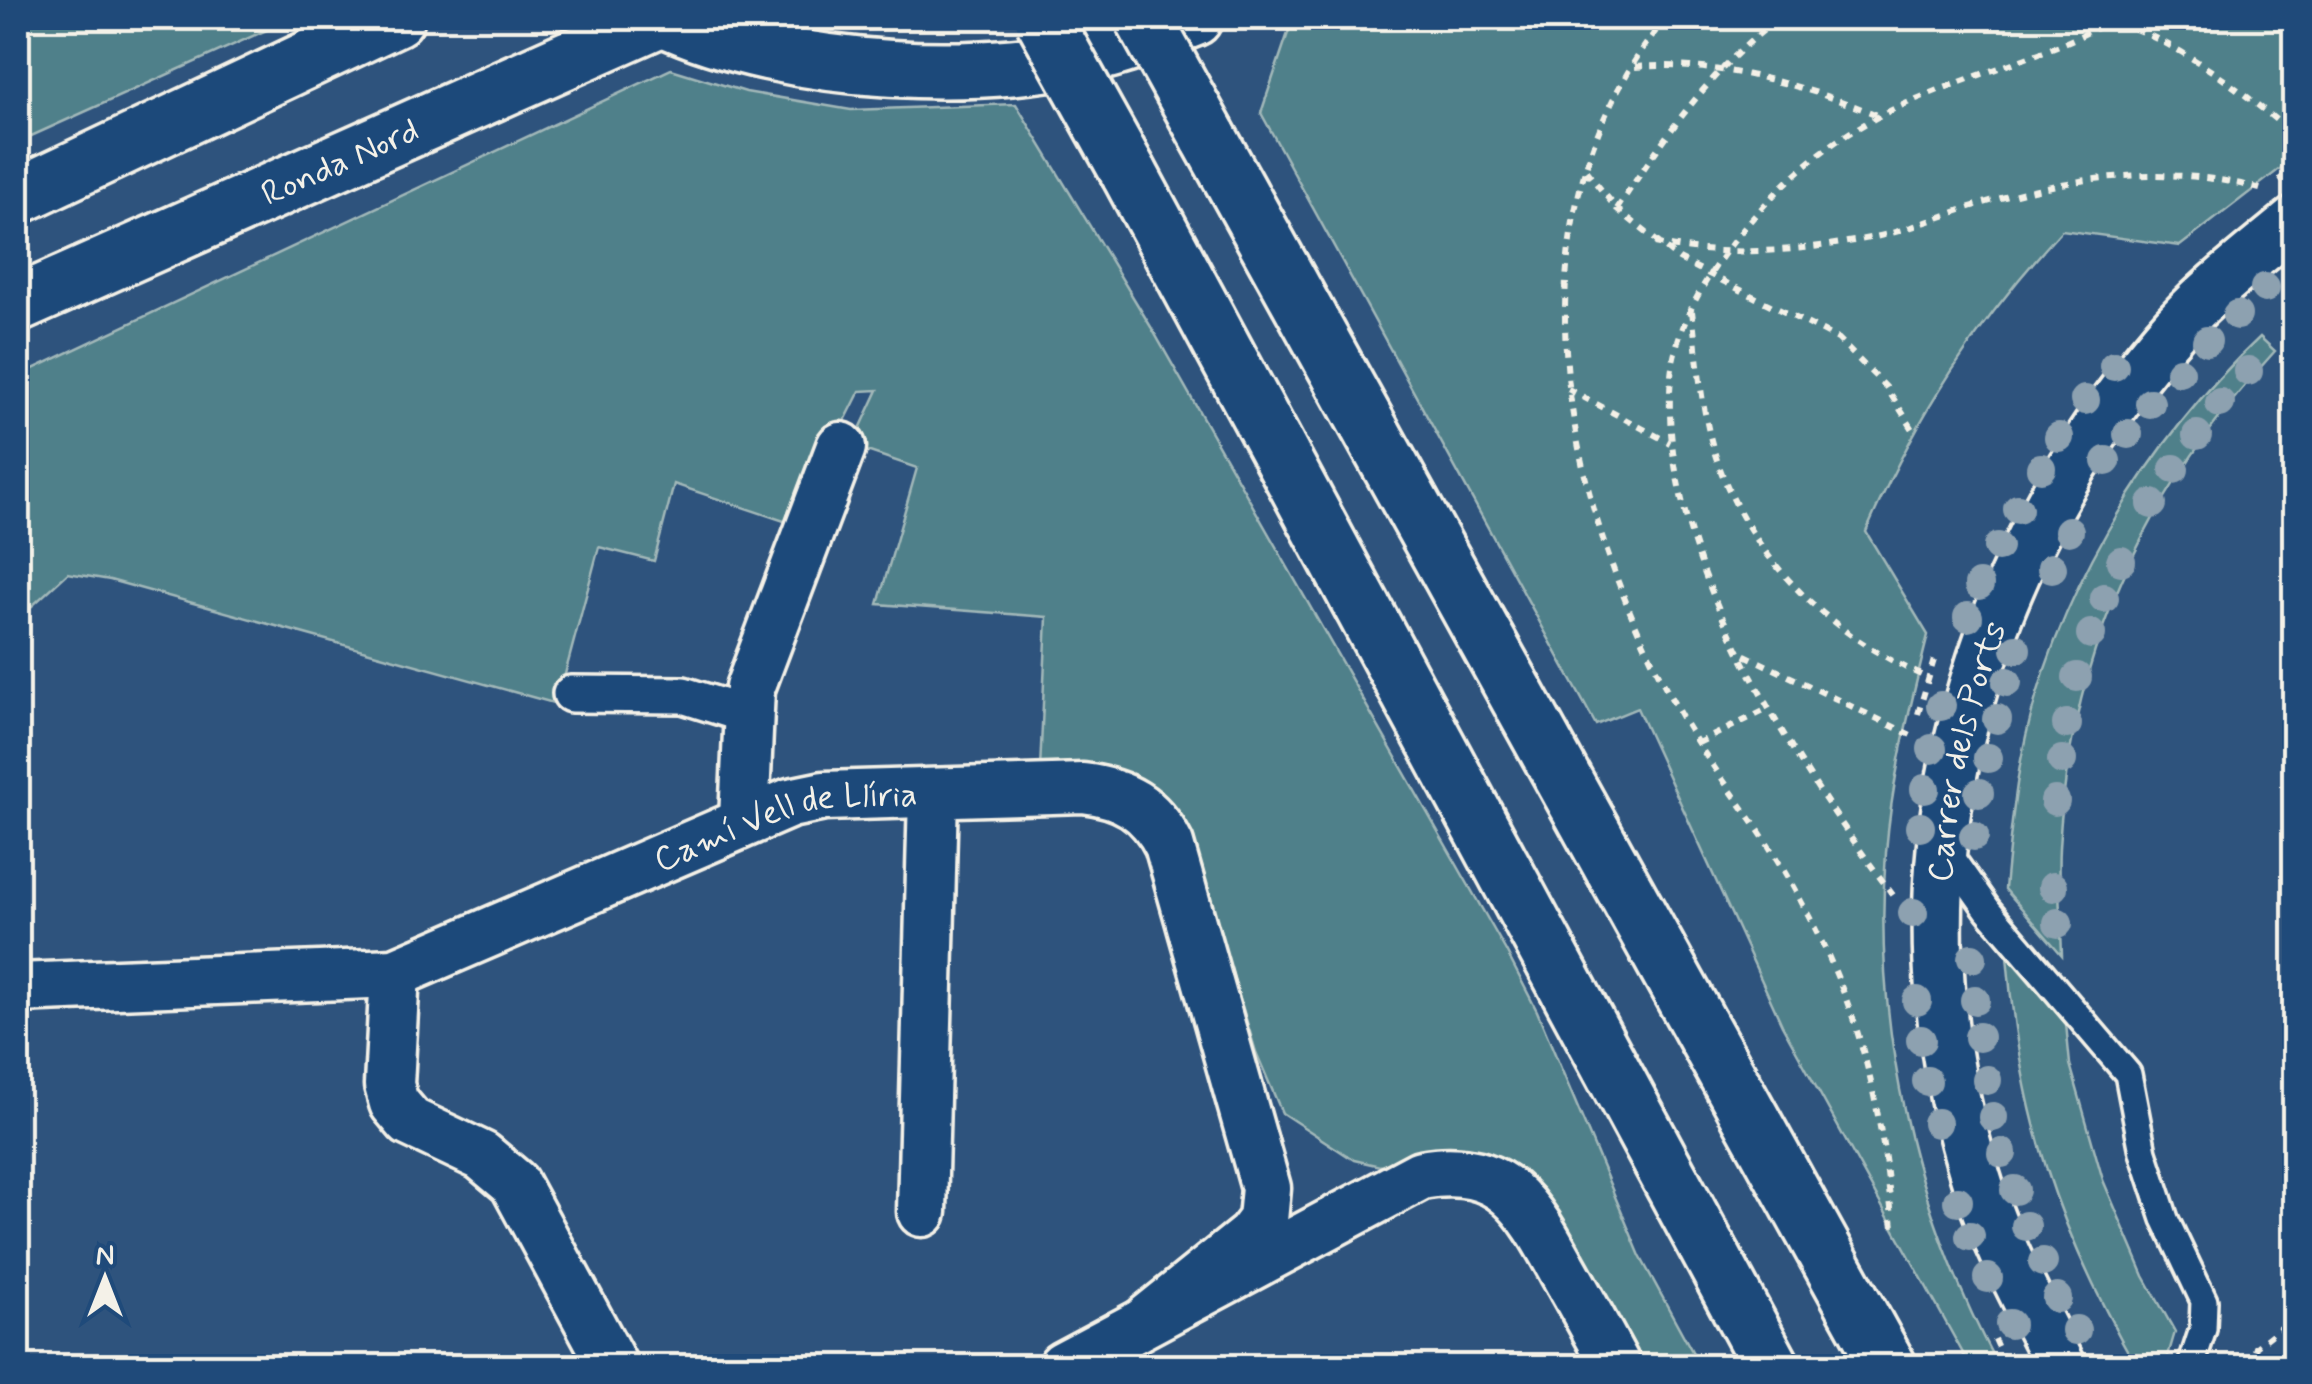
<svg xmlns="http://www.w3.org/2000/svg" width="2312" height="1384" font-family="Mynerve,sans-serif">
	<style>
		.green { fill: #50808a; stroke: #a2b8b9; stroke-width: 2.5 }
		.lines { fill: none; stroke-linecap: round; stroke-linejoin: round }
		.service-casing { stroke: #f4f1e8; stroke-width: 32 }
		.pedestrian-casing { stroke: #f4f1e8; stroke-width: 42 }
		.minor-casing { stroke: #f4f1e8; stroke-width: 55 }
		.trunk-casing { stroke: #f4f1e8; stroke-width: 62 }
		.path { stroke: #f4f1e8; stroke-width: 6; stroke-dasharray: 8 8; stroke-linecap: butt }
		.service { stroke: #1f4a7a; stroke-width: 25 }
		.pedestrian { stroke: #1f4a7a; stroke-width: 35 }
		.minor { stroke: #1f4a7a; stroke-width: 48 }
		.trunk { stroke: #1f4a7a; stroke-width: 55 }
		.trunk-bridge-casing { stroke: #f4f1e8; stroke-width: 62; stroke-linecap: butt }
		.trunk-bridge { stroke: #1f4a7a; stroke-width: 55 }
		.tree { fill: #8da1b0 }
		.labels { text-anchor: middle; stroke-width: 8; stroke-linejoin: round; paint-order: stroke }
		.street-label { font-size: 35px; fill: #f4f1e8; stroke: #1f4a7a }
	</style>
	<rect width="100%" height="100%" fill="#2e537d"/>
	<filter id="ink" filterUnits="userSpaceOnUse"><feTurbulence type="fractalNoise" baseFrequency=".01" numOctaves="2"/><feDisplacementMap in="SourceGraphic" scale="20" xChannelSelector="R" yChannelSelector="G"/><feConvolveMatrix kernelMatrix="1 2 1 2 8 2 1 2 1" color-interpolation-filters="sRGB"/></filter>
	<g filter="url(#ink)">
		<!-- green -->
		<path class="green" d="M18 18H293L18 142Z
			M1293 18H2294V158L2180 246 2062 230C1976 324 1917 415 1866 532L1928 635C1910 707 1892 777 1886 852 1872 1028 1915 1211 1998 1366H1970L1782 1025 1637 708 1596 725 1261 113Z
			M671 69 746 92 851 110 1016 104 1151 327 1506 951 1537 1011 1640 1256 1700 1366H1634L1479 1152 1436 1148 1380 1166 1354 1160 1282 1113 1256 1052 1203 877 1190 844 1159 795 1137 778 1109 769H1040L1047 617 878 604 917 468 852 446 878 390 860 391 793 524 674 484 654 561 599 547 557 704 110 580 68 573 18 619V376Z
			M2260 337 2275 351C2144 495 2070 652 2059 848 2057 883 2061 920 2062 955L2005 889C2009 846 2013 803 2021 760 2051 602 2143 447 2260 337Z
			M2007 956 2066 1024 2070 1064 2103 1180 2144 1276 2175 1332 2165 1366H2136C2057 1228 2020 1116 2007 956Z"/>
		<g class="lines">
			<defs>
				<path id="service" d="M1947 852 1988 910 2128 1074 2143 1152 2165 1219 2204 1301 2203 1329 2191 1366"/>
				<path id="pedestrian" d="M571 694 683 695 734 711"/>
				<g id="minor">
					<path d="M744 820 750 688 841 447"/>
					<path d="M395 973 389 1085 394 1103 410 1122 482 1156 514 1183 613 1366"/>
					<path id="s1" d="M18 988 395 973 790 803 824 796 1083 788C1124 793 1150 807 1169 845L1266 1188 1263 1220 1251 1236 1148 1319"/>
					<path d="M922 1212 933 795"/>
					<path d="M1063 1366 1421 1175C1503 1160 1528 1206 1563 1270 1581 1302 1599 1334 1616 1366"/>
					<path id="s2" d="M2061 1366C2032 1308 1999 1250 1979 1188 1881 887 1963 575 2165 339 2203 294 2250 259 2294 222"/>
				</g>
				<g id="trunk">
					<path d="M664 18C785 74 994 87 1122 46 1147 38 1170 27 1194 18"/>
					<path d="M1208 136 1888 1366"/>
					<path d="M1129 173 1771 1366"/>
					<path d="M18 196 396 18"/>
					<path id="s3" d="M18 304 661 18"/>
				</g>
			</defs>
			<!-- service casing -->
			<use href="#service" class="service-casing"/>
			<!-- pedestrian casing -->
			<use href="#pedestrian" class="pedestrian-casing"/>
			<!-- minor casing -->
			<use href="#minor" class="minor-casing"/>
			<!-- trunk casing -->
			<use href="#trunk" class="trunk-casing"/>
			<!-- path -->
			<path class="path" d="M1666 18C1500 220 1563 505 1680 714 1706 760 1740 801 1768 845 1796 889 1822 938 1841 986 1873 1066 1885 1144 1893 1228
				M2105 18C2176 40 2238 87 2294 135
				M1635 67C1723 61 1799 84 1880 116
				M1586 171 1617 209 1679 259 1838 339 1886 387 1914 431
				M2279 180 2294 169
				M1617 209C1664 137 1710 70 1779 18
				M1655 243C1724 258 1805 251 1875 237 1909 230 1943 215 1977 205 2068 177 2170 162 2263 190
				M1692 311C1698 361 1701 415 1718 463 1753 561 1831 636 1926 677
				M1568 389 1670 443
				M1745 655 1913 736
				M1918 714 1936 653
				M1698 743 1770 708
				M1893 895C1791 759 1656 552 1671 376 1678 294 1763 196 1826 149 1911 85 2024 70 2115 18
				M1994 1339 2006 1366
				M2251 1366 2256 1347 2294 1317"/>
			<!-- service -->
			<use href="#service" class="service"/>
			<!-- pedestrian -->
			<use href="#pedestrian" class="pedestrian"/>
			<!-- minor -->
			<use href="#minor" class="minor"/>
			<!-- trunk -->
			<use href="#trunk" class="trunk"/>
			<defs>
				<path id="trunk-bridge" d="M1043 18 1129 173
					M1143 18 1208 136"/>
			</defs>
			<!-- trunk-bridge casing -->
			<use href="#trunk-bridge" class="trunk-bridge-casing"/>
			<!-- trunk-bridge -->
			<use href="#trunk-bridge" class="trunk-bridge"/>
		</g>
		<!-- trees -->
		<g class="tree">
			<circle cx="2265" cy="288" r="15"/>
			<circle cx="2237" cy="315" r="15"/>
			<circle cx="2207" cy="341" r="15"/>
			<circle cx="2114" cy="366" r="15"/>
			<circle cx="2248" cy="371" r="15"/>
			<circle cx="2180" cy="372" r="15"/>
			<circle cx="2085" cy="400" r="15"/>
			<circle cx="2150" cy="403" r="15"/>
			<circle cx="2220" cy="403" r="15"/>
			<circle cx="2128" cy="434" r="15"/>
			<circle cx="2197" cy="435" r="15"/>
			<circle cx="2059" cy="437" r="15"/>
			<circle cx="2106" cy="461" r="15"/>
			<circle cx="2041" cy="468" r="15"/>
			<circle cx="2174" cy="469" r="15"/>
			<circle cx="2152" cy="504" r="15"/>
			<circle cx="2018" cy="509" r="15"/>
			<circle cx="2069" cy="531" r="15"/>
			<circle cx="1998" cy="547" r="15"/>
			<circle cx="2121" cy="561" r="15"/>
			<circle cx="2052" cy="568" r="15"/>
			<circle cx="1979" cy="585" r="15"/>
			<circle cx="2104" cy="598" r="15"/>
			<circle cx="1968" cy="617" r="15"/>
			<circle cx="2091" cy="634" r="15"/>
			<circle cx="2016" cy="649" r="15"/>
			<circle cx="2077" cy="677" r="15"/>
			<circle cx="2007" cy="682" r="15"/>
			<circle cx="1941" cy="706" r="15"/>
			<circle cx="1997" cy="719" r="15"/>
			<circle cx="2067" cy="724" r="15"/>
			<circle cx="1932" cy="749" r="15"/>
			<circle cx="1988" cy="758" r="15"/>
			<circle cx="2062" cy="760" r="15"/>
			<circle cx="1925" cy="789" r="15"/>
			<circle cx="1979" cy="793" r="15"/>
			<circle cx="2055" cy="801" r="15"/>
			<circle cx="1920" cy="827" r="15"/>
			<circle cx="1974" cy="836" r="15"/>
			<circle cx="2053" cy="887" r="15"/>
			<circle cx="1913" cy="913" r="15"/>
			<circle cx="2058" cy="923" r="15"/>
			<circle cx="1972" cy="958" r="15"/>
			<circle cx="1975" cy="1000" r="15"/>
			<circle cx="1917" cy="1001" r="15"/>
			<circle cx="1979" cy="1037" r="15"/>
			<circle cx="1921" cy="1040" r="15"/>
			<circle cx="1987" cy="1080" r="15"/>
			<circle cx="1927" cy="1081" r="15"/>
			<circle cx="1993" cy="1117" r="15"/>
			<circle cx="1937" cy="1123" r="15"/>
			<circle cx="2002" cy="1153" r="15"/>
			<circle cx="2015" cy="1190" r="15"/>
			<circle cx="1958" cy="1201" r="15"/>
			<circle cx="2026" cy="1226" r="15"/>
			<circle cx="1970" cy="1236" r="15"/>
			<circle cx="2043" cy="1262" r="15"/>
			<circle cx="1988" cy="1278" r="15"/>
			<circle cx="2057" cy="1298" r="15"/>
			<circle cx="2010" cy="1324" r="15"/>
			<circle cx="2076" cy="1330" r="15"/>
		</g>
	</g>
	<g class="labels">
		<!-- street labels -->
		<g class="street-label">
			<text dy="12" stroke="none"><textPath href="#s3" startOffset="352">Ronda Nord</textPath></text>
			<text dy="12" stroke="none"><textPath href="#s2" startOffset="640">Carrer dels Ports</textPath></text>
			<text dy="12" stroke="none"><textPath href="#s1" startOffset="798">Camí Vell de Llíria</textPath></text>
		</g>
	</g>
	<!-- margin -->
	<rect width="2312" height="1384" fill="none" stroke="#1f4a7a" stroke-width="60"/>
	<rect x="30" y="30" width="2252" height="1324" fill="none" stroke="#f4f1e8" stroke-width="4" filter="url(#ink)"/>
	<!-- north arrow -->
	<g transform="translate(105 1279)" stroke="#1f4a7a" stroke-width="8" paint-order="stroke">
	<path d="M0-8L18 38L0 25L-18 38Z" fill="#f4f1e8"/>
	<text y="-15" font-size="28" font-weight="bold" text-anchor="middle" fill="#f4f1e8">N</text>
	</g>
</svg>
